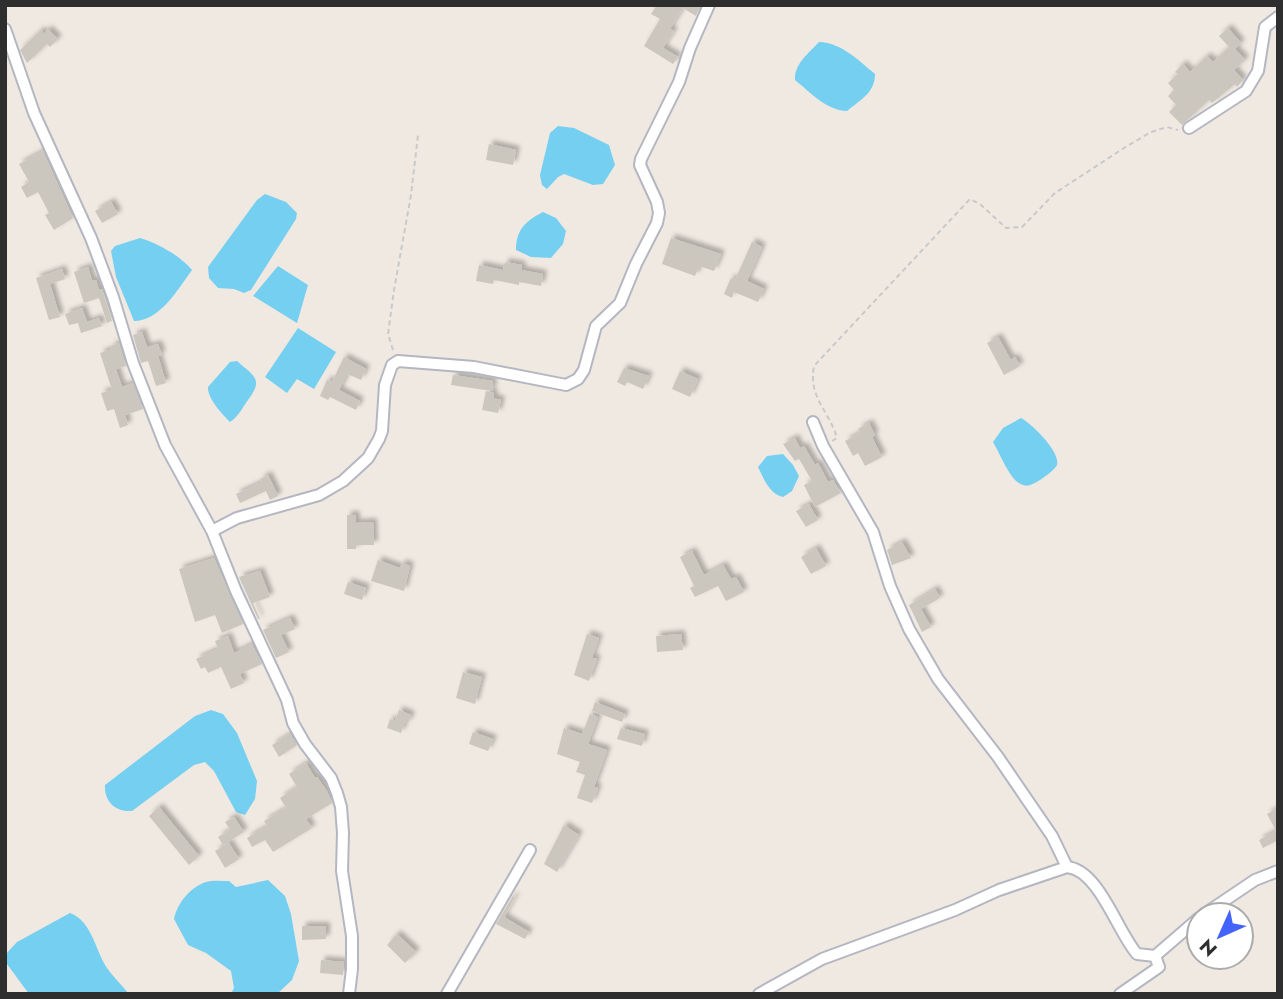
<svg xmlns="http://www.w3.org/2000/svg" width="1283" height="999" font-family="Jost,sans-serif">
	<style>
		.water { fill: #75cff0 }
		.building { fill: #cbc7bf; filter: url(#shadow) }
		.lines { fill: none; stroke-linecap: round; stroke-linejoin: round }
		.street-casing { stroke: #b4b7c1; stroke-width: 14 }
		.path { stroke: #c9c9c9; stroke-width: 2; stroke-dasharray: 5 3.5; stroke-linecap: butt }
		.street { stroke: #fff; stroke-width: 10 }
	</style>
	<defs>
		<filter id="shadow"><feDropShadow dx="4" dy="-4" stdDeviation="2" flood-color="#0004"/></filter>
	</defs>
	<rect width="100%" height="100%" fill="#efe9e1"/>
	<!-- water -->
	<path class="water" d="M819 42C842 43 858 60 875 74 875 93 860 100 847 111 826 110 811 93 795 80 794 64 809 53 819 42Z
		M558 126 574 128 609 145 615 165 603 184 593 185 564 174 558 177 547 189 542 185 540 175 550 133Z
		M265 194 286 202 297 213 296 219 251 290 244 293 234 289 218 288 209 278 208 267 257 200Z
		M543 212 556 218 566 231 563 244 551 258 531 257 516 250C516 229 526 221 543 212Z
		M140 238C159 244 179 255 192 270 178 289 160 321 134 321L116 277 111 251 115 246Z
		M278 266 308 285 297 323 253 296Z
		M298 328 336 352 314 389 297 379 287 393 265 377Z
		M237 361C254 376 264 379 248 400 242 408 239 416 230 422 222 414 207 398 208 387L230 362Z
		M1021 418C1031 423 1061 452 1057 465 1054 471 1037 483 1030 485 1025 487 1019 484 1015 480 1006 470 1000 454 993 442L1003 428Z
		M783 454 793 465 799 476 792 491 783 497C769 494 764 479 758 467L767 456Z
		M211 710 223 714 237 733 257 781 255 799 245 815 236 812 214 771 205 762 194 765 132 811C116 812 104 802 105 785L195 716Z
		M268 880 285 896 291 914 299 961 292 980 277 994H231L234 988 231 971 206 953 188 945 174 919C177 904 190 887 206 882 213 880 222 881 229 881L236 887Z
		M70 913C92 921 95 950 107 968 113 977 122 985 129 994H29L7 964 5 955 17 942Z"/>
	<!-- building -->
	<path class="building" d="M657 5H700L696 16 683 8 670 29 674 31 663 48 678 57 673 64 644 46 660 19 651 14Z
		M1228 28 1241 43 1235 49 1245 60 1234 70 1243 80 1237 87 1235 84 1212 103 1209 100 1182 125 1169 112 1176 105 1168 96 1174 90 1168 83 1178 74 1175 72 1183 64 1190 72 1207 56 1213 62 1229 47 1219 36Z
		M48 29 58 39 50 47 47 44 27 63 20 50 41 30 44 34Z
		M489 144 516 150 513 165 486 160Z
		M43 151 73 218 54 230 45 215 49 213 38 192 27 198 21 187 29 182 19 164Z
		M111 202 118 214 102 223 95 211Z
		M671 238 721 254 714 271 699 266 695 276 662 264Z
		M752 242 762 247 747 281 764 289 758 302 734 292 732 298 724 294 731 278 735 280Z
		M505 262 522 265 521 270 543 274 541 286 519 282V285L494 280 493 284 476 281 479 265 503 270Z
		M88 267 92 281 96 280 99 290 102 289 112 321 107 323 99 298 84 303 74 272Z
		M62 269 65 279 50 284 60 317 49 320 36 278Z
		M82 308 87 322 99 318 102 326 81 333 78 323 69 325 65 314Z
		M142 332 147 347 158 344 162 355 158 356 166 383 156 386 148 361 141 363 133 335Z
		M998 337 1011 360 1015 357 1020 366 1004 375 987 343Z
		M119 343 126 366 116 369 122 387 133 383 143 409 125 415 128 425 120 428 114 409 107 411 101 393 112 390 100 353 112 349 111 346Z
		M344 357 366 369 361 380 347 374 339 390 360 401 356 410 330 397 328 400 320 396 327 380 332 382Z
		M624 368 649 376 643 389 627 382 625 386 617 382Z
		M680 371 698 379 690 397 672 389Z
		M453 375 493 381 492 391 451 385Z
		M486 391 494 393 493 398 501 400 498 413 482 410Z
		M869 423 875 435 872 437 882 457 865 466 858 453 853 456 845 441 860 433 858 429Z
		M795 438 800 448 804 446 815 465 818 463 828 482 833 480 841 493 815 507 804 485 812 481 799 459 795 461 783 444Z
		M268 475 278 496 270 500 266 491 240 503 236 494 262 482 260 479Z
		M809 504 818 520 806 527 796 511Z
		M347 515H356V523L373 522 374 545H356V549H347Z
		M902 542 911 558 892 565 887 550Z
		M816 548 826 566 811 574 801 557Z
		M692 551 704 575 723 565 731 579 736 577 744 592 726 601 718 586 695 597 690 588 694 586 680 557Z
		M214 558 243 624 222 633 215 615 195 622 179 569Z
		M378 560 400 568 402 563 410 566 404 591 371 581Z
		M260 571 270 597 253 603 260 619H258L239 577Z
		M348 582 366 588 362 600 344 594Z
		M935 589 940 598 921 609 931 627 922 632 909 605Z
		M290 618 295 629 281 635 289 652 276 658 263 630Z
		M587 634 599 638 592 658 597 659 589 681 574 675Z
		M681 634 683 650 657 652 656 636Z
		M228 636 234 653 252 644 262 664 240 674 244 683 231 689 221 667 208 673 205 667 201 669 196 659 218 649 215 641Z
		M463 672 482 677 475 704 456 698Z
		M595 702 625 714 622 722 592 711Z
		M399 710 411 715 408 723 405 722 401 733 387 728 390 719 395 721Z
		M590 714 598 717 588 744 607 750 594 787 598 788 592 803 577 798 585 775 576 772 580 762 557 754 564 728 582 734Z
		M621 728 645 734 642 746 617 739Z
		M473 732 493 739 488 751 469 744Z
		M290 734 297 745 279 757 272 745Z
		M306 763 315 778 317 777 327 791 332 803 306 819 312 828 273 852 265 840 252 847 247 838 267 826 264 821 286 808 280 798 297 787 289 774Z
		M159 807 199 856 189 865 149 816Z
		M1278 808V840L1263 848 1259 840 1276 831 1267 814Z
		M234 817 244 832 223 845 218 837 230 830 225 822Z
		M564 825 579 835 557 872 544 864Z
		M229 843 239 859 225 868 215 851Z
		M513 896 515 897 504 917 529 932 525 939 496 924Z
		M302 926H326V939L302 940Z
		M397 934 416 952 405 963 387 945Z
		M321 960 344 962 343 975 320 973Z"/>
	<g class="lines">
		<defs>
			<path id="street" d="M5 29 34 113 91 238 113 297 133 363 165 445 212 531 236 591 287 700 293 723 305 744 331 778 337 793 341 807 343 833 342 871 352 936V969L349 994
				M1189 128 1246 91 1258 71 1265 27 1278 17
				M813 422 823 446 873 532 890 586 909 629 938 679 998 757 1052 836 1067 867
				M212 531 237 518 319 495 343 481 368 458 379 439 382 431 385 385 392 365 398 361 474 367 566 385 578 379 584 370 596 326 620 303 636 264 657 223 659 213 657 202 640 165 641 159 679 82 690 48 709 5
				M1203 915 1255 880 1278 871
				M447 994 530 850
				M759 994 822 959 955 910 999 890 1067 867C1099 870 1117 931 1137 954L1155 956 1199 918
				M1120 994 1159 967 1155 956"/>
		</defs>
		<!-- street casing -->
		<use href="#street" class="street-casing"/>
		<!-- path -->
		<path class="path" d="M393 350 388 334 394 290 411 195 418 135
			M832 441 837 438C829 410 808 398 814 366L970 199 980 204 1006 228 1022 227 1055 193 1124 148 1151 132 1167 127 1178 130"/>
		<!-- street -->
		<use href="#street" class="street"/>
	</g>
	<!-- border -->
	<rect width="1283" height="999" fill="none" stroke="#2e2e2e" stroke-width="14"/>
	<!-- north arrow -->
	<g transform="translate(1220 936) rotate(225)"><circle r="33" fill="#ffffff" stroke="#ababab" stroke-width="2"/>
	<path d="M0-5L12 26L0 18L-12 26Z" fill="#4264fb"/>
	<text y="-10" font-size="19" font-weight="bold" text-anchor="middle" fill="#2e2e2e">N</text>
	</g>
</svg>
